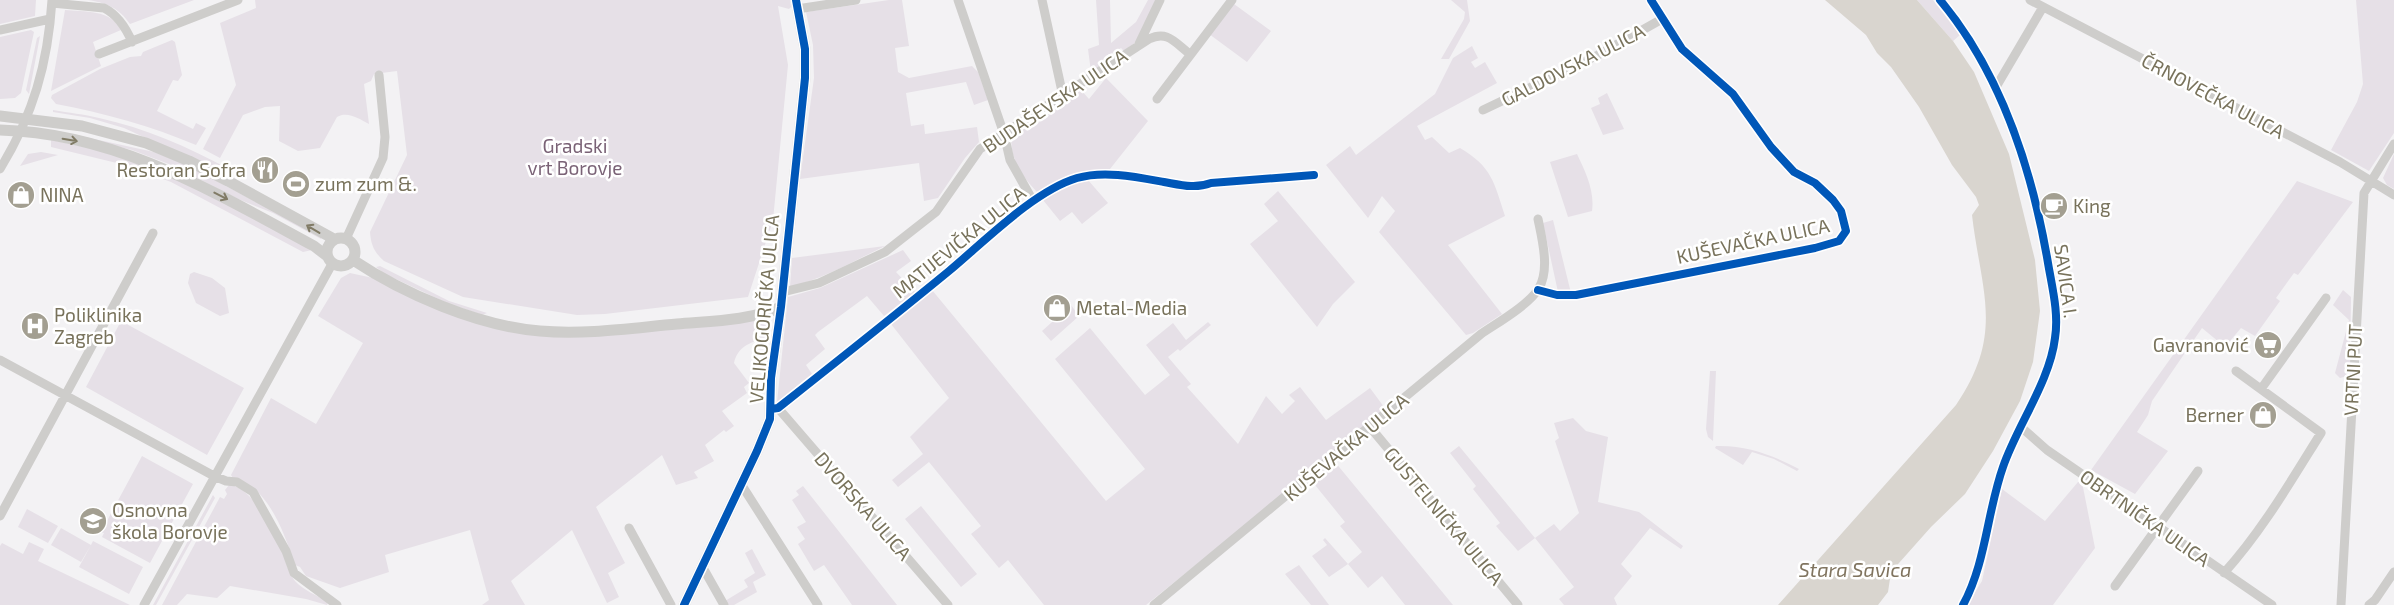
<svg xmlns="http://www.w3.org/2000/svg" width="2394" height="605" font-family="'Exo 2',sans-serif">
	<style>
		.green { fill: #e6e0e7 }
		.water { fill: #d9d5cf }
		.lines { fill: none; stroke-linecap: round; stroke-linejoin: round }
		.minor { stroke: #cecdcb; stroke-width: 9 }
		.tertiary { stroke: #cecdcb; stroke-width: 11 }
		.cycleway-casing { stroke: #fff; stroke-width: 11 }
		.cycleway { stroke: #0057b8; stroke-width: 8 }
		.oneway { stroke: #817b66 }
		.labels { text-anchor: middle; stroke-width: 5; stroke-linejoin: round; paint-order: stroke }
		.street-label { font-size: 19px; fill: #78725b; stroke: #fff }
		.park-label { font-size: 19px; fill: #7a6276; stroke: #fff }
		.poi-label { font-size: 19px; fill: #78725b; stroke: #fff; text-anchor: start }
		.water-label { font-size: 20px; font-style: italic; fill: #80745f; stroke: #fff }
	</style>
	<rect width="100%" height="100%" fill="#f3f2f4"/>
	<!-- green -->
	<path class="green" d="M0 0H36L35 16 0 24Z
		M88 0H194L130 24C119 8 107 3 88 0Z
		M255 0H790L791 7 789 9 778 6 788 65 773 220 748 297 605 314 577 315 463 297 384 261C374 252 371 245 370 232L407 155 397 71 374 74 371 81 364 84 369 124C359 119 348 111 337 117L320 148 298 151 279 141 280 106 265 107 243 115 220 158 203 149 236 85 220 23 256 8Z
		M889 0H902L909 46 895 48 898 72 909 78 972 66 978 72 988 100 974 105 966 82 906 93 911 126 924 124 925 134 977 127 979 142 965 158 938 198 924 201 919 163 800 179 814 78 813 45 806 12Z
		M1096 0H1110L1111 43 1136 22 1148 0H1156L1137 41 1124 51 1121 48 1104 58 1106 63 1091 72 1088 49 1099 45Z
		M1451 0H1467L1470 21 1449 59H1441L1464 19 1465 12Z
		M1917 0H1933L1960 35 1953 41Z
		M2356 0H2394V133L2369 171 2331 150 2357 102 2363 84Z
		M1234 4 1271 31 1247 62 1209 34Z
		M65 10C84 12 111 9 121 30L93 42 101 66 51 91Z
		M31 30 34 32 21 93 15 98 0 99V37Z
		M40 36 29 94 26 90 37 38Z
		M172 40 175 42 182 75 178 81 173 80 157 111 193 129 196 123 206 128 196 145C151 126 104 113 56 104L51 98 52 95 100 69 130 57 141 56 143 52Z
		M1472 46 1478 58 1471 62 1475 68 1485 62 1497 83 1417 126 1425 140 1432 137 1449 153 1460 148C1492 167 1494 182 1505 216L1448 245 1502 314 1473 333 1466 335 1379 232 1395 211 1382 196 1368 218 1326 165 1350 146 1356 155 1435 94 1453 58Z
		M1106 78 1148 121 1110 169C1083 169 1061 179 1037 192 1023 178 1008 156 1012 136L1039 120 1081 90 1089 99Z
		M1607 93 1624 129 1603 135 1591 108 1600 104 1598 98Z
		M53 110C69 113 84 114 99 118 145 128 188 147 229 169L226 175 124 128 90 118 53 112Z
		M53 130 154 152 181 162 322 237 321 239 273 213 238 199 174 166 132 150Z
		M51 140 128 156 170 172 312 250 303 252 171 182 129 166 51 147Z
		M41 152 58 155 20 166 28 154Z
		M1577 154C1585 171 1595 191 1592 211L1568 217 1550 162Z
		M2394 154V189L2387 185 2383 178Z
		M1088 180 1108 203 1082 224 1072 212 1060 221 1043 200C1055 190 1072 182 1088 180Z
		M2297 181 2353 202 2298 275 2294 273 2276 298 2280 301 2255 336 2241 328 2225 347 2202 328 2152 401 2148 415 2137 432 2168 451 2135 494 2091 470Z
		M1278 191 1355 282 1333 304 1317 327 1250 244 1278 221 1264 204Z
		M1553 220 1571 293 1558 292 1543 223Z
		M885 246C854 261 823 279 790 287L792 258Z
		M903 250 911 261 896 272 915 292 884 316 867 296 818 332 815 335 825 349 806 365 812 374 777 402 788 297 820 288Z
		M380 266 449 301 487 313 482 315 447 303 385 274 376 267Z
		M194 272 212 278 225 288 229 313 220 316 196 303 188 283 190 274Z
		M350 273 373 278 530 333 768 317 766 337C750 343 738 346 734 363L749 383 744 387 747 393 722 411 734 426 726 432 724 430 705 445 714 461 694 472 698 478 676 485 662 455 596 507 625 563 608 573 619 597 607 603 572 530 511 581 525 605H482L489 600 470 530 385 555 389 572 340 588 306 576 300 567 295 565C284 533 269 487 233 478L231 475 271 398 316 424 363 343 318 316 341 278Z
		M932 290 1106 501 1145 469 1055 359 1090 328 1145 395 1170 375 1146 345 1173 323 1186 340 1208 322 1211 325 1180 351 1178 349 1168 357 1191 384 1187 387 1238 444 1266 396 1282 414 1295 401 1289 395 1300 387 1326 420 1370 388 1387 411 1146 605H1044L1008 560 999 568 971 534 981 526 929 462 898 487 892 480 923 454 910 437 949 398 891 324Z
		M2343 290 2351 297 2350 370 2347 376 2340 378 2335 373 2349 320 2333 305Z
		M1071 305 1079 316 1051 341 1042 331Z
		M121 321 244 388 207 455 86 387Z
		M1710 371H1716L1713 441 1708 437 1706 429Z
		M1573 418 1586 431 1608 437 1598 502 1639 512 1683 546 1681 549 1650 528 1621 564 1632 576 1614 598 1617 605H1564L1559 599 1574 587 1535 538 1518 551 1496 526 1500 523 1473 489 1476 486 1450 453 1459 446 1535 538 1554 524 1560 531 1579 513 1555 441 1559 438 1554 423Z
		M1716 446C1747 445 1772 455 1799 469L1797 471 1774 459 1752 452 1743 465 1715 448Z
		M142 456 193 484 150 563 102 537 104 533 101 532Z
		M1335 462 1453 605H1405L1382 576 1368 588 1348 564 1329 577 1312 556 1327 545 1323 540 1325 538 1348 564 1362 552 1340 526 1345 522 1311 480Z
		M2078 482H2082L2095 548 2053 605H1967L1982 581 2002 489 2045 521Z
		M229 485C249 485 270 524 278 541 285 554 286 570 295 581 303 590 318 596 328 602L327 605 306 599 230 586 217 598 187 594 177 605H162L220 497 224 499 227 494 225 490Z
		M803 486 897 605H852L824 565 814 571 798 544 805 539 797 527 806 522 792 500 799 495 796 491Z
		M213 495 215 498 161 596 156 605H153Z
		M921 506 977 574 961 587 905 519Z
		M27 509 58 526 48 543 18 527Z
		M61 528 91 545 93 541 143 567 129 594 79 567 91 545 81 562 51 545Z
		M29 542 44 549 38 561 130 605H0V546L2 543 23 554Z
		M752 549 766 575 753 582 757 592 734 605H727L725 601 748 587 744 580 755 573 745 553Z
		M1299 565 1329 605H1311L1285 574Z"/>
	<!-- water -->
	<path class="water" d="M1825 0H1917L1953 41 1974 72 2009 154 2035 260 2040 311 2033 362 2020 401 1993 451 1965 494 1931 527 1891 572 1888 592 1878 605H1778L1956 405C2005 333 1981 292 1972 215L1979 205 1976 197 1952 165 1919 107 1891 67 1877 53 1866 35Z"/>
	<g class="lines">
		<!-- minor -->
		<path class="minor" d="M958 0 1004 134 1010 160 1033 201
			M1042 0 1063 96
			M1940 0C2002 74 2032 169 2048 263 2052 287 2059 313 2055 338 2050 381 2017 426 2003 467 1987 512 1986 563 1963 605
			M2030 0 2340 162 2394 195
			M52 3 104 8C118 15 126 28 132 42
			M797 9 856 0
			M0 30 50 19
			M1139 44 1160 0
			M99 54 238 0
			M1996 87 2043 7
			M1157 99 1232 0
			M1483 110 1598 55 1662 19
			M0 169C33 115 48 64 52 0
			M346 239 383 158 385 137 379 75
			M1538 290 1557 295H1576L1815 248 1839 241 1846 231 1841 211 1833 200 1815 183 1794 172 1771 147 1733 94 1682 49 1651 0
			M783 292 819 283 885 252 936 212 980 149 1149 39C1168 30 1175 43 1190 54
			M0 360 214 476 226 481 237 482 253 492 286 551 294 573 337 605
			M2261 389 2326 298
			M778 408 948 605
			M771 409 778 408C835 363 893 317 949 271 985 241 1034 191 1077 178 1104 170 1137 177 1164 182 1181 185 1195 189 1211 183L1314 175
			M1370 427 1518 605
			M2021 427 2047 450 2272 605
			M741 484 818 605
			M0 516 153 233
			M629 528 671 605
			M702 566 724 605
			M2224 573C2262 531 2291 481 2321 433L2236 371
			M2115 586 2198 471
			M144 605 332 264
			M1154 605 1481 334C1497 323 1529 305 1539 288 1550 269 1542 239 1538 219
			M2341 605 2364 193 2394 144
			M2369 605 2375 600 2394 572"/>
		<!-- tertiary -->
		<path class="tertiary" d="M0 116 82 126 146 143 189 161 228 181 334 239
			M0 130C117 133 214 192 314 246L327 256
			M327 252a14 14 0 1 1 28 0a14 14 0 1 1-28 0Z
			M353 260C404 294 478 326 540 331 585 335 632 328 677 324 711 321 749 321 781 307
			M684 605 757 451 770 419 771 378 781 307 805 78V49L796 0"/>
		<defs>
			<path id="cycleway" d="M1940 0C2002 74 2032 169 2048 263 2052 287 2059 313 2055 338 2050 381 2017 426 2003 467 1987 512 1986 563 1963 605
				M1538 290 1557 295H1576L1815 248 1839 241 1846 231 1841 211 1833 200 1815 183 1794 172 1771 147 1733 94 1682 49 1651 0
				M771 409 778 408C835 363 893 317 949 271 985 241 1034 191 1077 178 1104 170 1137 177 1164 182 1181 185 1195 189 1211 183L1314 175
				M684 605 757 451 770 419 771 378 781 307 805 78V49L796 0"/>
		</defs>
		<!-- cycleway casing -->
		<use href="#cycleway" class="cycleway-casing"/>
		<!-- cycleway -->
		<use href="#cycleway" class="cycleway"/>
	</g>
	<!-- one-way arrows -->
	<defs><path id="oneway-shaft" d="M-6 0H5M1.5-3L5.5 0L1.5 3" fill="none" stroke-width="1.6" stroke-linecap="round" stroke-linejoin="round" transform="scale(1.25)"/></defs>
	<g class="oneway">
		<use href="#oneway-shaft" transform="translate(70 140) rotate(10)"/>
		<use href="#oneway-shaft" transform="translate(221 196) rotate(27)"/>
		<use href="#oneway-shaft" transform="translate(313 229) rotate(-149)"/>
	</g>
	<!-- icons -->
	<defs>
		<symbol id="restaurant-disc" viewBox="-11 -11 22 22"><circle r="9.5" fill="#a39f91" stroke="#fff"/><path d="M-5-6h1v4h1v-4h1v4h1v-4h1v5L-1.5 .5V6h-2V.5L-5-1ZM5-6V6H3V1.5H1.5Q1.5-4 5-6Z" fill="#fff"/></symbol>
		<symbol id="stadium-disc" viewBox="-11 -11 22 22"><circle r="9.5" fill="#a39f91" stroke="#fff"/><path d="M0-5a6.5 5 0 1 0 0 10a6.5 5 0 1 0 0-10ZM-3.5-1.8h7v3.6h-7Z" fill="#fff"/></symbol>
		<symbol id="shop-disc" viewBox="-11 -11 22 22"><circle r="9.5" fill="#a39f91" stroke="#fff"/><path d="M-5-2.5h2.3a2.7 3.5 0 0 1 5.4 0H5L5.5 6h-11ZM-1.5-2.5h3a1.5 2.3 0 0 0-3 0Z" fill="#fff"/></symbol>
		<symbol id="cafe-disc" viewBox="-11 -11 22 22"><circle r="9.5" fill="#a39f91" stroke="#fff"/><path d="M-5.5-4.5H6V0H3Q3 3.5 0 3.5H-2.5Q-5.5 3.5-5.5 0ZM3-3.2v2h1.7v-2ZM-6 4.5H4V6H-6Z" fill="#fff"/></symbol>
		<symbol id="hospital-disc" viewBox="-11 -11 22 22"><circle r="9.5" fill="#a39f91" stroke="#fff"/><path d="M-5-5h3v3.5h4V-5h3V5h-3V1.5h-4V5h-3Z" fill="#fff"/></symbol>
		<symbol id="supermarket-disc" viewBox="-11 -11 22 22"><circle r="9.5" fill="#a39f91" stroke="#fff"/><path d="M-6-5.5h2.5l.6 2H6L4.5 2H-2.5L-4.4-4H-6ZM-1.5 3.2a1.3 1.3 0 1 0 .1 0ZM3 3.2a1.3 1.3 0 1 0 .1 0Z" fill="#fff"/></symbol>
		<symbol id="school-disc" viewBox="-11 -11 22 22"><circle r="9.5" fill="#a39f91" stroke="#fff"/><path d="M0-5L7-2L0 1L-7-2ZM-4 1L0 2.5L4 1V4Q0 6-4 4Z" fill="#fff"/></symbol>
	</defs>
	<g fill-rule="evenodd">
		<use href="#restaurant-disc" x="249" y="154" width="32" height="32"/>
		<use href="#stadium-disc" x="280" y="168" width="32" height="32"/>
		<use href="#shop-disc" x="5" y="179" width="32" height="32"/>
		<use href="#cafe-disc" x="2038" y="190" width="32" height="32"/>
		<use href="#shop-disc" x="1041" y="292" width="32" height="32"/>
		<use href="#hospital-disc" x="19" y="310" width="32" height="32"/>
		<use href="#supermarket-disc" x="2252" y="329" width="32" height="32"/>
		<use href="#shop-disc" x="2247" y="399" width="32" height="32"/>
		<use href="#school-disc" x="77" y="505" width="32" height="32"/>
	</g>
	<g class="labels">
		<!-- street labels -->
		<g class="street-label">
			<text transform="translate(1573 65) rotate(-27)" y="7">GALDOVSKA ULICA</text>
			<text transform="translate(2213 96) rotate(28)" y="7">ČRNOVEČKA ULICA</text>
			<text transform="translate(1055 101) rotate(-34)" y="7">BUDAŠEVSKA ULICA</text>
			<text transform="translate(1753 241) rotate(-12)" y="7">KUŠEVAČKA ULICA</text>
			<text transform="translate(959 242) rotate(-39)" y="7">MATIJEVIČKA ULICA</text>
			<text transform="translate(2066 281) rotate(82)" y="7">SAVICA I.</text>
			<text transform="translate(764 309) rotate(-85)" y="7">VELIKOGORIČKA ULICA</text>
			<text transform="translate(2353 370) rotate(-87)" y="7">VRTNI PUT</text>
			<text transform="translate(1346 447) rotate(-40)" y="7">KUŠEVAČKA ULICA</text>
			<text transform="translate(863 506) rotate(49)" y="7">DVORSKA ULICA</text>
			<text transform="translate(1444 516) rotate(50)" y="7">GUSTELNIČKA ULICA</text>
			<text transform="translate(2145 518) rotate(35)" y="7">OBRTNIČKA ULICA</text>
		</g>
		<!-- park labels -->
		<g class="park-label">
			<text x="575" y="153">Gradski<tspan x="575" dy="22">vrt Borovje</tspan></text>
		</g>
		<!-- poi labels -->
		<g class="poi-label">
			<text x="246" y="177" text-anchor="end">Restoran Sofra</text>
			<text x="315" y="191">zum zum &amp;.</text>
			<text x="40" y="202">NINA</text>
			<text x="2073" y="213">King</text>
			<text x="1076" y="315">Metal-Media</text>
			<text x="54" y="322">Poliklinika<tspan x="54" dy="22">Zagreb</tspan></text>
			<text x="2249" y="352" text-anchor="end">Gavranović</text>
			<text x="2244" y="422" text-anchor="end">Berner</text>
			<text x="112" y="517">Osnovna<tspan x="112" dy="22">škola Borovje</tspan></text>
		</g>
		<!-- water labels -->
		<g class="water-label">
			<text x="1855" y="577">Stara Savica</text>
		</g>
	</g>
</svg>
